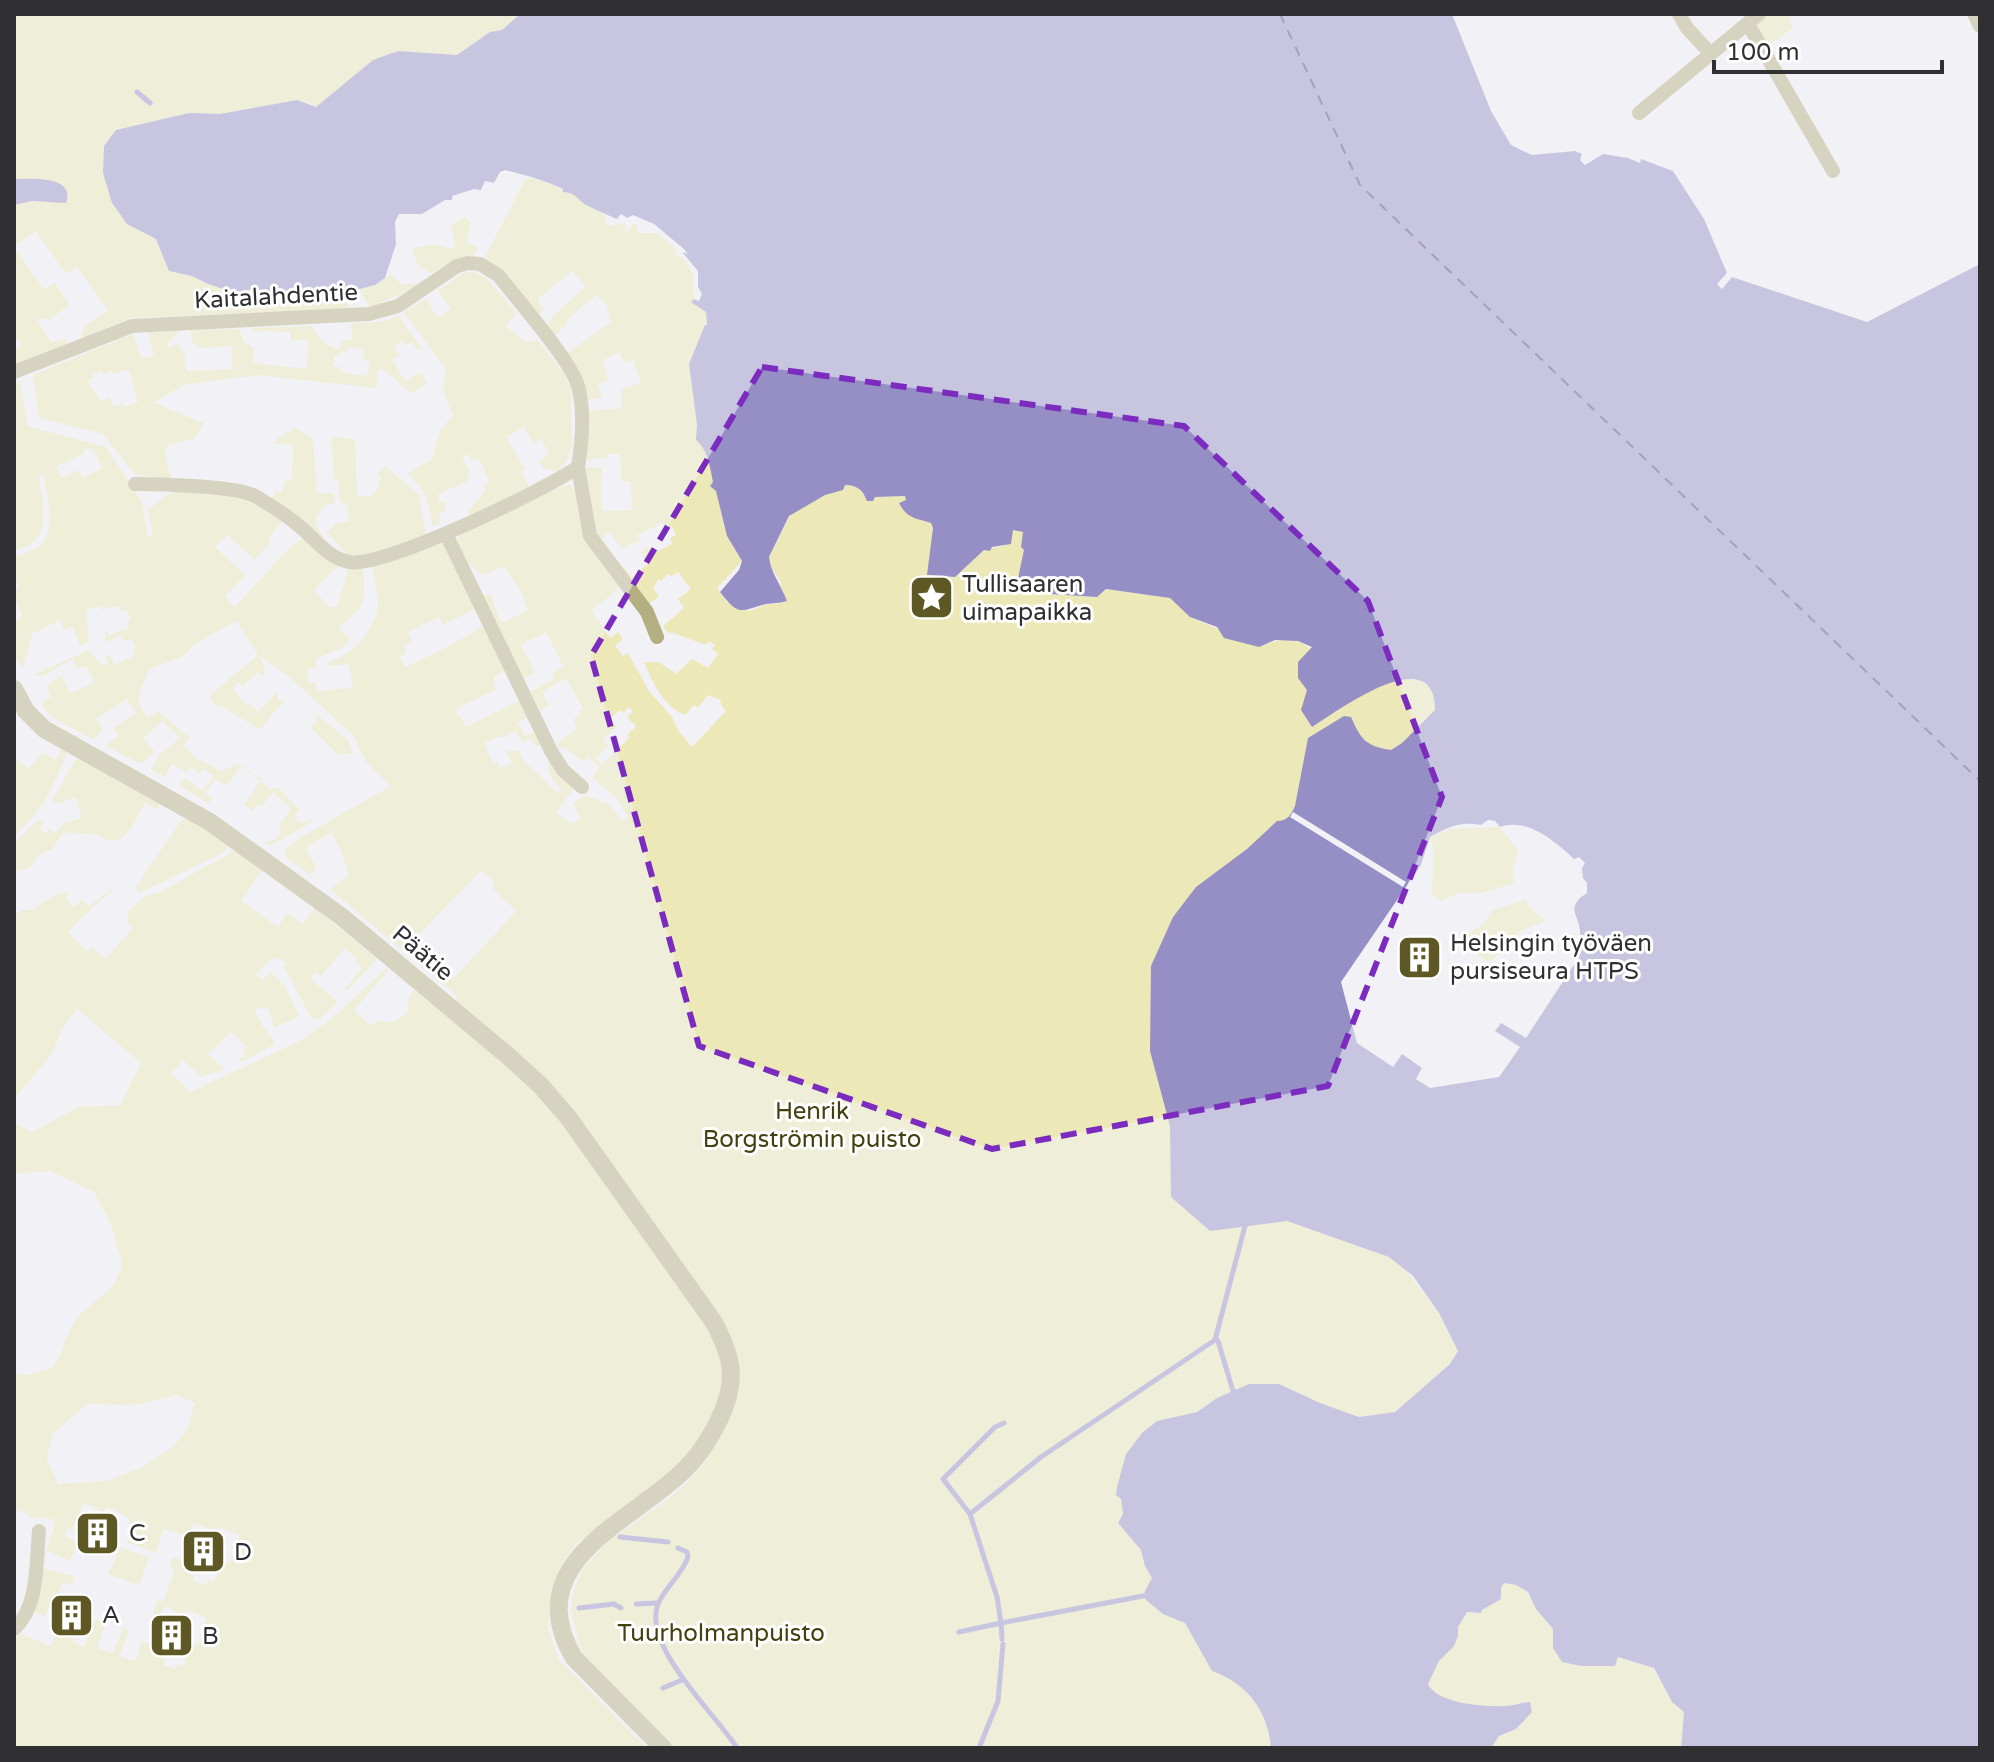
<svg xmlns="http://www.w3.org/2000/svg" width="1994" height="1762" font-family="'Varela Round',sans-serif">
	<style>
		.green { fill: #ece8b7; fill-rule: evenodd }
		.water { fill: #958fc6; fill-rule: evenodd }
		.pier { fill: #f2f2f6 }
		.lines { fill: none; stroke-linecap: round; stroke-linejoin: round }
		.stream { stroke: #958fc6; stroke-width: 5 }
		.ferry { stroke: #483a7f; stroke-width: 2; stroke-dasharray: 10 8; stroke-linecap: butt }
		.minor { stroke: #b3af80; stroke-width: 14 }
		.tertiary { stroke: #b3af80; stroke-width: 18 }
		.marked { fill: none; stroke: #7b2cbf; stroke-width: 6; stroke-dasharray: 16 10; stroke-linejoin: round }
		.labels { text-anchor: middle; stroke-width: 6; stroke-linejoin: round; paint-order: stroke }
		.street-label { font-size: 24px; fill: #303032; stroke: #fff }
		.poi-label { font-size: 24px; fill: #303032; stroke: #fff; text-anchor: start }
		.park-label { font-size: 24px; fill: #44400f; stroke: #fff }
	</style>
	<rect width="100%" height="100%" fill="#f2f2f6"/>
	<!-- green -->
	<path class="green" d="M14 14H515L516 19 502 30 490 32 457 55 398 51 373 60 316 107 297 100 220 114 189 113 116 130 112 203 127 224 156 239 169 271 192 276 208 284 257 289 272 298 334 300 345 297 351 310 130 318 82 338 81 334 85 326 108 310 77 267 66 274 36 231 14 246Z
		M1769 14H1788L1793 28 1766 47 1757 30 1758 24Z
		M526 178 544 181 563 189V192L577 195 604 211 607 226 625 223 626 232 633 224 637 225 638 233H658L676 250V255L683 257 693 275 694 299 692 302 706 312 707 325 696 440C715 457 718 506 726 532 730 542 736 552 742 561L717 588 726 601 750 611 767 604H778L781 583 769 563V557L794 508 845 485C858 485 862 491 868 501H873L875 497 905 496 923 520 931 523 933 528 928 575 955 577 984 550 1003 546 1013 530 1023 532 1025 550 1017 584 1050 594 1097 597 1106 589 1170 598 1190 617 1259 647C1312 623 1324 666 1347 704 1372 688 1435 655 1435 710L1402 743 1284 821 1377 1234 1439 1313 1458 1351 1450 1364 1395 1412 1359 1417 1320 1403 1217 1398 1197 1412 1157 1421 1142 1433 1126 1454 1117 1495C1125 1504 1124 1513 1118 1523L1141 1550 1145 1566 1152 1578 1143 1596 1185 1623 1212 1671C1247 1683 1268 1711 1271 1748H673L583 1656 571 1611 573 1592 583 1569 607 1542 671 1497 690 1480 708 1458 696 1450 676 1471 577 1543 563 1562 552 1587 548 1629 559 1660 647 1748H14V1639L20 1634 51 1646 57 1631 74 1638 73 1643 84 1647 95 1619 106 1623 97 1648 113 1653 123 1628 129 1630 120 1656 135 1661 142 1641 159 1647 156 1656 165 1659 164 1665 176 1669 178 1664 183 1666 191 1644 198 1645 207 1618 186 1610 183 1614 164 1607 160 1616 153 1614 157 1600 163 1602 175 1570 169 1567 173 1557 189 1562 186 1572 195 1575 193 1581 206 1585 208 1580 214 1582 222 1561 230 1563 240 1535 215 1526 213 1530 194 1523 190 1532 195 1534 194 1538 164 1529 156 1553 127 1542 134 1526 128 1522 130 1518 107 1507 103 1512 84 1503 80 1512 85 1514 83 1519 78 1517 72 1530 67 1528 64 1536 78 1543 70 1561 46 1551 55 1526 52 1519 38 1517 32 1519 24 1512 14 1510V1373L28 1375 52 1368 60 1356 66 1338 78 1316 114 1285 122 1266 120 1255 109 1220 94 1192 50 1171 14 1174V1118L15 1123 32 1132 78 1107 120 1105 141 1063 77 1009 61 1031 52 1054 14 1099V916L22 910H32C43 902 55 893 69 892L65 897 74 907 83 900 89 906 122 881 68 931 87 952 93 947 105 959 133 928 127 922 129 911 143 898 160 892 236 850 263 869 241 901 278 927 287 913 303 924 315 908 377 959 347 991 345 989 362 968 356 962 358 959 345 948 321 976 316 972 310 979 338 1002 320 1019 315 1020 311 1017 284 967 286 964 279 957 276 960 273 957 256 974 262 980 271 972 285 986 299 1016 275 1028 268 1008 256 1009C257 1025 269 1030 275 1044L242 1062 239 1058 244 1056 243 1052 247 1047 231 1032 208 1054 224 1069 201 1077 183 1060 171 1073 190 1092 300 1041 335 1016 386 968 389 970 354 1010 371 1026 377 1021 393 1022 407 1013 409 997 414 990 444 1013 458 997 415 961 422 949 454 978 516 911 492 888 494 882 482 870 403 951 330 889 349 876 342 852 331 833 305 848 316 867 310 875 284 856 285 850 298 839 391 786 366 762 353 735 287 675 260 656 266 673 263 676 258 672 243 686 238 682 233 688 247 706 250 704 258 712 277 692 278 700H284L260 730 225 708 214 704 209 696 258 655 236 621 195 644 182 657 149 669C143 687 131 701 148 717L159 712 190 738 183 746 195 757 221 771 239 764 270 789 279 788 299 809 294 818 302 823 317 819 272 845 263 843 276 839 282 831 278 827 291 808 273 792 262 806 258 804 253 811 244 804 261 780 242 765 227 785 215 779 205 793 212 798 208 804 180 785 185 778 203 791 214 776 204 769 200 774 191 767 187 772 172 764 165 777 151 770 158 756 180 738 163 721 143 738 155 752 140 764 105 745 119 736 113 728 136 713 127 699 96 719 103 730 93 739 56 720 47 713 41 703 51 697 46 686 62 676 70 693 95 683 86 666 78 669 73 659 43 676 33 675 89 650 102 666 108 663 106 658 109 654 115 665 135 655 133 649 136 648 131 638 124 642 120 635 105 643V628L108 635 129 628 127 621 131 620 127 610 120 612 117 606 102 610 100 606 86 610 89 642 80 646 73 627 64 630 60 620 32 634 23 669 14 654V622L23 617 14 598V591L19 588 17 582H14V557C23 554 37 550 43 543 56 528 47 492 43 474L39 476C41 495 51 530 32 543 27 547 19 549 14 551V383L20 382 27 426 106 447 142 502 148 537 153 536 148 510 173 490 247 497 282 522 268 538 271 542 255 560 227 535 215 547 245 575 225 597 235 607 288 549 303 538 339 565 314 590 328 606 337 607 349 568 363 570C366 607 364 603 339 629L350 639 342 648 315 659 316 668 307 669 309 683 316 682 317 692 353 687 349 664 328 666 327 663C351 655 376 632 378 604 379 592 373 579 373 567L438 542 445 546 475 609 443 625 439 617 408 632 412 641 405 645 406 653 400 657 405 667C432 655 458 642 483 626L505 671 494 677 495 690 455 709 458 717 460 716 466 727 519 701 527 717 518 723 525 736 535 732 541 744 537 747 530 739 522 743 516 731 501 738 499 736 484 743 493 763 497 762 500 768 512 763 506 750 519 751 524 761 559 794 561 791 548 771 549 759 573 789 556 813 572 824 580 819 574 803 584 795 609 804 623 821 628 816 616 798 592 778 600 767 588 757 584 762 563 747 560 749 557 744 577 728 573 719 580 715 578 712 583 708 566 678 542 692 549 705 540 710 530 692 554 679 552 673 563 666 546 632 521 645 535 672 523 679 482 597 490 593 500 621 504 622 528 610 519 588 504 566 483 575C470 564 450 552 461 533L563 486 570 485 577 493 584 538 618 586 614 593 591 610 610 638 618 632 623 639 615 646 623 656 628 653 649 691 672 717 679 732 692 747 726 711 722 707 720 700 708 695 698 708 694 705 685 715C663 706 653 683 644 662H659L676 674 692 659 708 668 718 654 712 649 715 645 709 641 706 645 671 632 669 634 663 626 684 608 678 599 691 589 678 572 671 576 668 574 661 581 659 579 653 588 659 596 648 605 619 566 621 564 632 577 648 564 640 552 650 546 654 553 672 544 670 538 676 535 672 526 665 529 662 523 637 535 640 541 621 548 609 531 601 538 614 555 612 557 595 534 585 468 602 467 601 511 632 510 631 482 621 481 620 454H607L606 458 586 460 588 411 622 408V389L641 382 633 360 624 363 619 353 602 360 609 380 598 384 602 398 586 400 566 354 611 322 606 304 596 295 566 321 567 324 553 337 546 329 553 316 586 286 572 271 537 300 544 310 536 316 527 302 485 257ZM84 449 94 450 102 468 83 478 79 470 61 478 56 467 84 454ZM629 707 633 711 627 717 636 726 627 735 629 738 602 765 596 758 608 746 603 740 616 726 610 719 619 710 623 713ZM176 1395 195 1403 188 1428 173 1447 143 1467 106 1481 58 1484 47 1460 52 1434 87 1404 137 1405Z
		M465 217 471 222 466 244 478 246 473 256 456 260 431 273 418 265 412 249 433 244 451 249 455 246 451 225Z
		M14 247 44 290 55 283 70 305 48 320 41 318 37 320 51 342 64 339 68 344 14 365V352L22 345 14 334Z
		M472 272 485 277 517 314 505 326 526 342 537 340 565 374 571 389 572 444 567 460 558 471 544 469 539 461 548 455V451L541 439 534 443 524 427 506 437 525 469 521 472 529 487 471 517 468 512 485 491 483 485 489 482 479 458 471 461 468 454 462 457 470 474 466 482 438 494 440 503 445 501V511L440 512 439 525 432 526C429 500 427 491 407 474L432 459 441 429 453 415 443 390 446 370 404 312 426 299 438 318 451 309 438 291 463 273Z
		M391 274 401 284H421L370 308 359 289 375 285Z
		M398 315 422 349 418 351 412 342 405 346 402 341 394 346 399 355 392 360 405 381 420 373 427 383 413 393C398 386 393 372 378 369L376 388 257 375 183 385 154 403 204 423 194 439 168 445 165 454 171 478 135 475 103 434 39 418 33 375 133 334 142 359 154 355 148 332 179 331 166 345 170 348 178 343 185 356 186 371 232 369V346L200 348 193 344 190 330 239 329 244 342 254 348 253 363 307 369 308 340H290V332L253 331 252 328 312 326C318 337 326 348 340 349L342 341 352 339 351 324 386 321ZM348 348 364 349 363 360 370 362 367 376 339 372 340 367 333 366 334 356H339L340 351H348ZM129 369 138 402 124 407 122 403 113 406 110 398 101 401 93 389H91L88 380 93 378 92 374 101 371 103 375 112 371 114 374Z
		M294 428 313 438 317 493H334L335 503 325 505 316 517 317 528 328 543 272 499 275 492 282 493 284 481H292L293 445 271 443Z
		M331 437 355 439 357 495 371 497 379 487 377 485 382 479 377 475 385 466 419 495 426 534 367 557H349L327 532 336 523 349 521 347 503H340L338 480H334Z
		M315 713 348 740 352 752 350 754H337L310 727 317 721Z
		M62 748 68 751C54 783 43 814 14 835V758L29 768 43 753 56 760Z
		M78 756 162 801 157 810 145 803C132 825 125 853 96 834 85 835 75 832 63 833L52 849 38 855 31 867 14 872V843L40 819 44 823 40 828 45 834 50 829 55 833 64 823 82 818 76 797 56 804 52 800Z
		M188 817 230 846 221 854 139 893 136 887 180 822Z
		M1500 827 1519 852 1513 869 1514 883 1482 893H1459L1441 901 1432 894 1434 852 1430 838 1451 829Z
		M1526 899 1528 906 1546 921 1522 930 1489 963 1458 939 1482 925 1493 910Z
		M121 1547 149 1558 139 1585 108 1574Z
		M40 1567 75 1577 72 1585 63 1582 53 1609 48 1608 45 1617 34 1611Z
		M1504 1583 1516 1585 1528 1592 1536 1609 1553 1629V1648L1618 1657 1653 1668 1672 1702 1684 1712 1681 1748H1491L1499 1736 1516 1729 1532 1712 1525 1702C1503 1710 1438 1708 1428 1684L1439 1661 1454 1646 1458 1636V1627L1467 1612 1477 1613Z"/>
	<!-- water -->
	<path class="water" d="M520 14H1452L1491 111 1511 145 1532 155 1575 151 1582 154 1580 160 1585 165 1603 154 1628 158 1640 163 1641 159 1673 171 1704 219 1727 273 1717 284 1722 289 1732 277 1867 322 1980 264V1748H1681L1684 1712 1672 1702 1654 1668 1618 1657 1615 1666H1581L1562 1662 1553 1648V1629L1536 1609 1528 1592 1516 1585 1504 1583 1501 1588V1599L1482 1610 1481 1613 1467 1612 1458 1627V1636L1454 1646 1439 1661 1428 1684C1437 1704 1485 1707 1505 1706 1514 1706 1522 1702 1530 1702L1532 1712 1516 1729 1499 1736 1491 1748H1271C1268 1711 1247 1683 1212 1671L1185 1623 1163 1614 1145 1599 1144 1593 1152 1578 1145 1566 1141 1550 1118 1523 1123 1514 1121 1499 1116 1495 1117 1487 1126 1454 1142 1433 1157 1421 1197 1412 1217 1398 1249 1384H1279L1320 1403 1359 1417 1395 1412 1450 1364 1458 1351 1439 1313 1413 1276 1389 1257 1287 1221 1210 1231 1171 1197 1170 1126 1150 1051 1151 966 1173 917 1196 887 1247 849 1277 821C1287 821 1291 815 1295 806L1308 738 1344 716 1351 717C1361 740 1366 746 1391 750L1402 743 1435 710C1435 638 1336 712 1312 727L1301 710 1307 690 1298 678V662L1312 647 1298 641 1275 640 1259 647 1224 638 1217 627 1190 617 1170 598 1106 589 1097 597 1050 594 1017 583 1024 550 1021 547 1023 532 1013 530 1011 544 992 547 990 551 984 550 955 577 927 575 933 528 931 523C916 518 907 519 899 503L906 500 905 496 875 497 873 501H867C863 490 857 485 845 485L843 490 825 495 789 516 769 557C770 571 782 587 787 601 780 603 773 603 766 604 741 611 739 617 720 592L739 570 742 561 727 536 716 491 710 486 713 482C710 467 708 450 696 440L697 424 689 364 705 325H707L706 312 691 302 694 299 699 301 702 294 698 287V271L682 252 688 254 684 249 654 224 633 215 627 218 621 214 617 219C612 217 590 207 586 205 577 199 576 193 563 192V189C545 180 524 175 505 170L500 172 494 183 485 181 481 190 474 189 452 196V200H445L422 214H399L395 222 396 244 385 278 375 285 348 292 332 295 274 294 257 289 233 292 208 284 192 276 169 271 156 239 127 224 112 203 103 173 104 146 116 130 189 113 220 114 297 100 316 107 373 60 398 51 457 55 490 32 502 30ZM1488 820 1495 821 1500 827C1528 817 1555 842 1574 859L1579 857 1585 863 1582 868 1583 878 1587 883V893C1563 908 1581 916 1580 934L1583 937 1571 955 1577 960 1526 1038 1501 1023 1495 1031 1520 1047 1499 1077 1430 1088 1416 1079 1422 1068 1402 1054 1393 1067 1357 1043 1341 982 1421 865 1430 837C1449 827 1459 821 1481 825Z
		M14 179C31 179 76 175 66 203L32 201 14 205Z"/>
	<!-- pier -->
	<path class="pier" d="M1293 812 1406 882 1403 887 1290 817Z"/>
	<g class="lines">
		<!-- stream -->
		<path class="stream" d="M137 92 150 103
			M1215 1340 1218 1341 1233 1391
			M970 1514 1041 1457 1215 1340 1245 1226
			M620 1537 668 1542
			M678 1548 687 1552 688 1557C682 1575 665 1587 658 1604 642 1647 716 1714 737 1748
			M636 1604 658 1603
			M579 1608 614 1604 621 1608
			M959 1632 1001 1623 997 1597 970 1514 943 1479 995 1427 1004 1423
			M1002 1639 1001 1623 1143 1596
			M663 1688 682 1680
			M979 1748 998 1701 1003 1644"/>
		<!-- ferry -->
		<path class="ferry" d="M1280 14 1360 185 1980 781"/>
		<!-- minor -->
		<path class="minor" d="M1679 14 1687 28 1710 53
			M1974 14 1980 26
			M1748 24 1833 171
			M1639 113 1759 14
			M14 372 132 326 369 314 398 306 457 266 468 263 480 264 498 275C516 298 572 362 578 386 585 411 582 442 578 467 547 489 382 569 349 562 331 559 318 543 305 531 291 518 272 506 255 496 238 486 158 484 135 484
			M578 467 590 536 647 612 657 637
			M446 534 551 751 563 770 582 787
			M14 1629C39 1607 36 1562 39 1531"/>
		<!-- tertiary -->
		<path class="tertiary" d="M14 689 26 711 44 729 210 822 342 917 507 1055 541 1086 568 1117 713 1321C733 1357 738 1381 719 1420 709 1440 697 1459 680 1474 625 1525 519 1564 574 1658L663 1748"/>
	</g>
	<!-- marked area -->
	<path d="M0 0H1994V1762H0ZM762 367 1184 426 1368 601 1442 797 1328 1086 992 1149 699 1046 591 656Z" fill="#f2f2f6" fill-opacity=".55" fill-rule="evenodd"/>
	<path class="marked" d="M762 367 1184 426 1368 601 1442 797 1328 1086 992 1149 699 1046 591 656Z"/>
	<!-- icons -->
	<defs>
		<symbol id="sight-square" viewBox="-11 -11 22 22"><rect x="-9" y="-9" width="18" height="18" rx="4" fill="#5d5824" stroke="#fff"/><path d="M0-6L1.8-2.2L6-1.7L2.9 1.2L3.7 5.4L0 3.3L-3.7 5.4L-2.9 1.2L-6-1.7L-1.8-2.2Z" fill="#fff"/></symbol>
		<symbol id="building-square" viewBox="-11 -11 22 22"><rect x="-9" y="-9" width="18" height="18" rx="4" fill="#5d5824" stroke="#fff"/><path d="M-4-6H4V6H1V3H-1V6H-4ZM-2.5-4.3h1.7v1.8h-1.7ZM.8-4.3h1.7v1.8H.8ZM-2.5-1h1.7V.8h-1.7ZM.8-1h1.7V.8H.8Z" fill="#fff"/></symbol>
	</defs>
	<g fill-rule="evenodd">
		<use href="#sight-square" x="906" y="572" width="51" height="51"/>
		<use href="#building-square" x="1394" y="932" width="51" height="51"/>
		<use href="#building-square" x="72" y="1508" width="51" height="51"/>
		<use href="#building-square" x="178" y="1526" width="51" height="51"/>
		<use href="#building-square" x="46" y="1590" width="51" height="51"/>
		<use href="#building-square" x="146" y="1610" width="51" height="51"/>
	</g>
	<g class="labels">
		<!-- street labels -->
		<g class="street-label">
			<text transform="translate(276 296) rotate(-3)" y="8">Kaitalahdentie</text>
			<text transform="translate(423 953) rotate(40)" y="8">Päätie</text>
		</g>
		<!-- poi labels -->
		<g class="poi-label">
			<text x="962" y="592">Tullisaaren<tspan x="962" dy="28">uimapaikka</tspan></text>
			<text x="1450" y="951">Helsingin työväen<tspan x="1450" dy="28">pursiseura HTPS</tspan></text>
			<text x="129" y="1541">C</text>
			<text x="234" y="1560">D</text>
			<text x="102" y="1623">A</text>
			<text x="202" y="1644">B</text>
		</g>
		<!-- park labels -->
		<g class="park-label">
			<text x="812" y="1119">Henrik<tspan x="812" dy="28">Borgströmin puisto</tspan></text>
			<text x="721" y="1641">Tuurholmanpuisto</text>
		</g>
	</g>
	<!-- border -->
	<rect width="1994" height="1762" fill="none" stroke="#303032" stroke-width="32"/>
	<!-- scale -->
	<path d="M1714 60v12h228v-12" fill="none" stroke="#303032" stroke-width="4"/>
	<text x="1726" y="60" font-size="24" fill="#303032" stroke="#ffffff" stroke-width="6" paint-order="stroke">100 m</text>
</svg>
